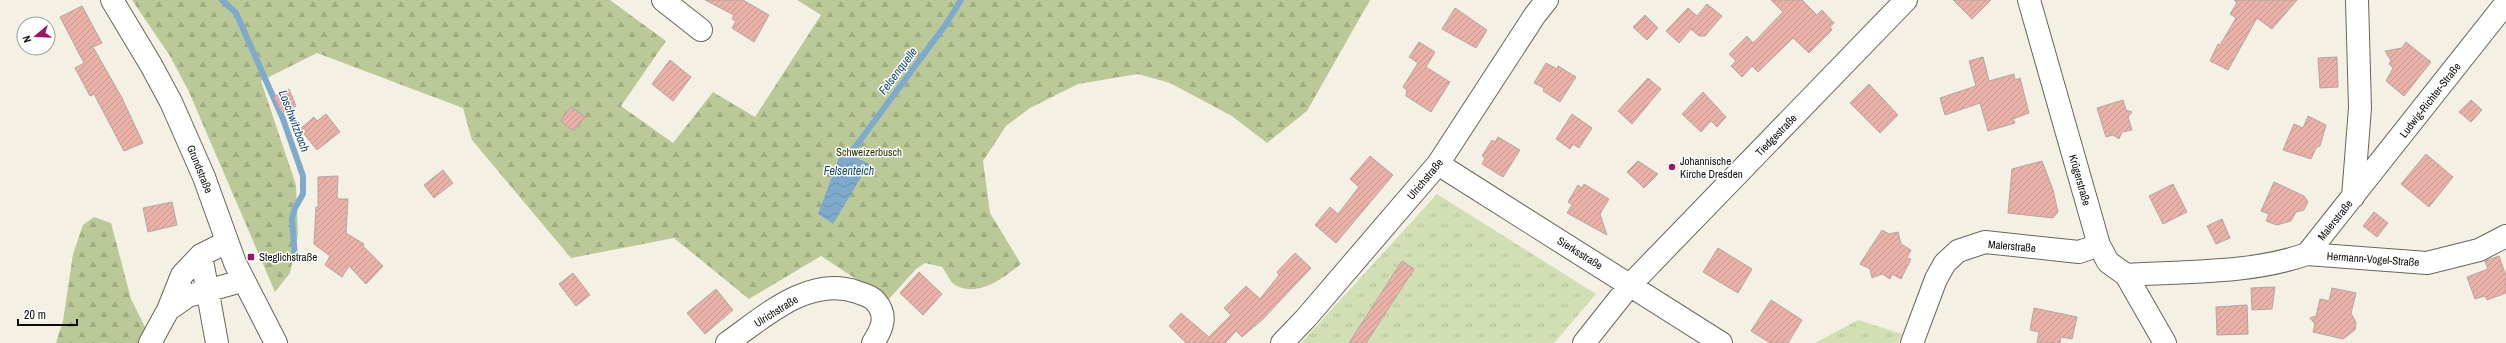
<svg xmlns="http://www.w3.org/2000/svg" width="2506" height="343" font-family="'Archivo Narrow',sans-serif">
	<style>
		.grass { fill: url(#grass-tufts) }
		.forest { fill: url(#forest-firs) }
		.water { fill: url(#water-waves) }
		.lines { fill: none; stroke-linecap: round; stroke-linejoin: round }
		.stream { stroke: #7faacb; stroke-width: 6 }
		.building { fill: url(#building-hatch); stroke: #b4a6a3 }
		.minor-casing { stroke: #68665b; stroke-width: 24 }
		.major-casing { stroke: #68665b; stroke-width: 24 }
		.minor { stroke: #fff; stroke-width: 22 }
		.major { stroke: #fff; stroke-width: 22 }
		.poi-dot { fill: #9c1667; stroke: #fff; stroke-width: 1.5 }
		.labels { text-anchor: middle; stroke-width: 3; stroke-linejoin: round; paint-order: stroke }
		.street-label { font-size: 11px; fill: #0d0d08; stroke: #fff }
		.park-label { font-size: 11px; fill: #2b3600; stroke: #fff }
		.poi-label { font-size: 11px; fill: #0d0d08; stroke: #fff; text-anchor: start }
		.water-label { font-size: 12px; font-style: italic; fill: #174a6b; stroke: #fff }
	</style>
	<defs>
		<pattern id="grass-tufts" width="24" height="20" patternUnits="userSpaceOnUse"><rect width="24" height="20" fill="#d2deb4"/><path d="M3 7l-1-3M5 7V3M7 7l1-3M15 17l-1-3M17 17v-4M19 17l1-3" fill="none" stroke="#b3bd99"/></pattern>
		<pattern id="forest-firs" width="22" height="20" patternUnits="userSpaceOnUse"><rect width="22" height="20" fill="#bbc998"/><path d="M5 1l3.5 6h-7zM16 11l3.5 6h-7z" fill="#a0ab82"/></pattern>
		<pattern id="water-waves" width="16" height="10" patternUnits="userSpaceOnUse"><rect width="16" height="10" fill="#7faacb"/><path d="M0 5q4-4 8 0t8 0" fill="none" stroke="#6d91ad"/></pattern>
		<pattern id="building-hatch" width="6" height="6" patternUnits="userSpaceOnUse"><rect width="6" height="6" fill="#e9b1a7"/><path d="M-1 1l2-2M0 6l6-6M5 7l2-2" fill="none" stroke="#c7978e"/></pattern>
	</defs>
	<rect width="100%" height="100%" fill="#f4f1e4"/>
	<!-- grass -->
	<path class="grass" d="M1437 194 1596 294 1554 343H1301Z
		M1858 320 1902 334 1898 343H1815Z"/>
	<!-- forest -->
	<path class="forest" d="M132 0H610L666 41 621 106 673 143 713 92 755 117 821 15 797 0H1370L1307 111 1267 143 1232 116 1170 83 1138 74 1078 84 1030 108 1006 126 983 161 990 213 1021 264C1003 278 979 298 955 285 950 282 946 272 942 267L925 263 916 269 888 300 821 256 749 299 674 238 571 258 472 140 463 108 317 53 261 81 296 185 298 234 290 273 275 292 189 92 170 56Z
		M94 217 111 223 131 299 146 329 138 343H56L63 321 73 254 83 225Z"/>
	<!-- water -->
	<path class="water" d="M842 150 869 164 833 224 818 214Z"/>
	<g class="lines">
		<!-- stream -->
		<path class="stream" d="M222 0 236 13 283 119 303 176V194L295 208 292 218 295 258
			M850 154 944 27 961 0"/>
	</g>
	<!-- building -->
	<path class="building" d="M705 0H743L769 15 754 42 732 28 736 21 732 19 734 15Z
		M1771 0H1802L1817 15 1822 10 1834 23 1830 27 1832 30 1809 53 1793 38 1758 72 1752 66 1742 77 1731 66 1736 61 1729 54 1747 36 1753 43 1783 12Z
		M1953 0H1991L1972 19Z
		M2234 0H2297L2272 29 2257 18 2228 70 2210 61 2218 44 2220 45 2236 18 2230 14 2237 3Z
		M1707 4 1722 16 1705 36H1699L1691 29 1679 43 1666 31 1688 8 1697 16Z
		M82 6 102 43 93 47 122 98 143 143 124 151 94 94 90 96 75 68 84 63 60 17Z
		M1455 8 1487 30 1476 48 1442 29Z
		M1645 15 1658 28 1647 40 1633 27Z
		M1419 42 1435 52 1426 67 1450 82 1431 112 1406 96 1407 90 1403 87 1418 63 1409 57Z
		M2406 42 2431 62 2404 96 2386 81 2393 68 2389 64 2391 61 2385 51 2402 48Z
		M1983 57 1989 81 2014 74 2015 80 2020 78 2029 113 2013 119 2015 123 1988 131 1980 103 1945 115 1940 98 1976 86 1969 61Z
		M2337 57 2338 87 2320 88 2318 58Z
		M670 60 691 77 673 101 652 84Z
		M1546 63 1557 69 1558 66 1576 77 1560 102 1543 91 1544 88 1534 83Z
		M1648 78 1661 89 1632 124 1618 111Z
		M1869 84 1898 115 1880 133 1850 103Z
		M289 89 296 106 282 113 274 97Z
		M1703 92 1726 117 1717 127 1711 121 1701 132 1682 114Z
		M2123 100 2126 110 2132 112 2128 117 2132 130 2122 132 2119 139 2113 135 2106 137 2097 108Z
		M2471 100 2482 110 2471 122 2459 112Z
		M571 107 585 117 574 131 560 121Z
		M326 114 340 132 317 150 300 129 314 117 317 121Z
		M1572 114 1592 128 1579 148 1573 144 1570 149 1556 139Z
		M2308 116 2326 125 2320 146 2316 148 2311 159 2283 150 2294 124 2303 128Z
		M1498 137 1520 150 1503 177 1482 164 1485 158 1482 156 1492 140 1495 142Z
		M2426 154 2453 177 2429 207 2401 184Z
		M1370 156 1393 175 1336 243 1315 225 1330 207 1338 214 1359 187 1350 179Z
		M1638 161 1658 174 1644 188 1627 172Z
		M2042 161 2053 190 2058 212 2053 218 2008 213 2012 169Z
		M443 170 453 183 434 198 424 185Z
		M338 176 337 197 339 199H348L346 233 364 244 363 246 383 266 366 284 349 266 342 277 325 265 330 256 314 244 316 207H318V177Z
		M2274 182 2304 196 2308 202 2304 210 2296 212 2291 221 2277 225 2266 221 2269 214 2261 211Z
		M1584 184 1609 199 1600 214 1607 235 1567 213 1572 205 1568 202 1578 185 1582 188Z
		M2173 184 2187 212 2163 224 2149 196Z
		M172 202 177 225 148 232 143 208Z
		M2374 212 2388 223 2377 237 2363 226Z
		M2222 219 2230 238 2216 244 2207 226Z
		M1882 230 1889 234 1898 232 1901 244 1911 250 1907 258 1911 259 1901 279 1892 274 1890 279 1882 274 1872 278 1870 269 1860 264Z
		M1718 248 1752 269 1738 293 1703 272Z
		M1295 253 1311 268 1262 320 1242 337 1236 331 1225 343H1186L1169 326 1181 313 1209 337 1231 315 1224 308 1246 286 1260 299 1279 275 1277 272Z
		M2499 256 2506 276V293L2487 300 2485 296 2475 299 2467 277 2488 269 2485 261Z
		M1402 261 1414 269 1366 343H1349Z
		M919 272 942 294 923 315 900 293Z
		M573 273 590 295 576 306 559 284Z
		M2275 287 2272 309 2252 310 2251 288Z
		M2332 288 2356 293 2351 313 2356 323 2355 330 2343 339 2313 332 2315 324 2310 318 2316 316 2320 299 2329 301Z
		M716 289 733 310 705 334 687 313Z
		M1771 300 1802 320 1788 343H1770L1751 331Z
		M2247 305 2248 334 2217 335 2216 307Z
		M2034 308 2077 317 2072 339 2061 337 2060 343H2037L2039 332 2030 330Z"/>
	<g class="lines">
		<defs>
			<path id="minor" d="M663 0 701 30
				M2029 0 2099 245 2108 262 2126 275 2165 343
				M1438 164 1721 343
				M2353 197 2360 108 2357 0
				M2307 254 2427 263 2479 250 2506 236
				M201 255 217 343
				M2126 275C2186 271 2250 274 2307 254L2506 3
				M168 310 188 296 242 281
				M150 343 168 310 182 275 201 255 227 242
				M727 343C764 317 809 275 857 292 865 295 871 296 876 302 888 316 882 329 873 343
				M1282 343 1306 318 1438 164 1535 15 1547 0
				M1584 343 1630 285 1906 0
				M1912 343 1936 279 1945 263 1958 251 1985 242 2079 252 2099 245"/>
			<path id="major" d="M112 0 151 65 171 102 204 177 235 263 276 343"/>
		</defs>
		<!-- minor casing -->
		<use href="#minor" class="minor-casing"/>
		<!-- major casing -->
		<use href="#major" class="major-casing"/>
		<!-- minor -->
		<use href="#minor" class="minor"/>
		<!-- major -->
		<use href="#major" class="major"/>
	</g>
	<!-- markers -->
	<g class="poi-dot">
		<circle cx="1672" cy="167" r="4"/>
		<rect x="247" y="253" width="8" height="8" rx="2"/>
	</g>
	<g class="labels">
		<!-- street labels -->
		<g class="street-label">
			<text transform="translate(2430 100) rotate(-52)" y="4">Ludwig-Richter-Straße</text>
			<text transform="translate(1776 135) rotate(-46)" y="4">Tiedgestraße</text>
			<text transform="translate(200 169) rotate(68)" y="4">Grundstraße</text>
			<text transform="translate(1425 179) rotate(-50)" y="4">Ulrichstraße</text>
			<text transform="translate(2080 180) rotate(74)" y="4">Krügerstraße</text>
			<text transform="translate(2335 220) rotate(-51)" y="4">Malerstraße</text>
			<text transform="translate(2012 246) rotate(5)" y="4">Malerstraße</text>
			<text transform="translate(1580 253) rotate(32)" y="4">Sierksstraße</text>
			<text transform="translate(2373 259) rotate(4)" y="4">Hermann-Vogel-Straße</text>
			<text transform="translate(776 311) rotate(-32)" y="4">Ulrichstraße</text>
		</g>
		<!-- park labels -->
		<g class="park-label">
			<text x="869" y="156">Schweizerbusch</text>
		</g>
		<!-- poi labels -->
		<g class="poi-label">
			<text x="1680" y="165">Johannische<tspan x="1680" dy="13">Kirche Dresden</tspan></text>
			<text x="259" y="261">Steglichstraße</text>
		</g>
		<!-- water labels -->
		<g class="water-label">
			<text transform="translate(898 71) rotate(-53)" y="4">Felsenquelle</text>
			<text transform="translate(294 121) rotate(69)" y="4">Loschwitzbach</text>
			<text x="849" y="175">Felsenteich</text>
		</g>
	</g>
	<!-- north arrow -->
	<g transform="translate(36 36) rotate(251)"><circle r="19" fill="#ffffff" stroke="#9e9e9c"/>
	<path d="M0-3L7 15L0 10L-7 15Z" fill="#9c1667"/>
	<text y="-6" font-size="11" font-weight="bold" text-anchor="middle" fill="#0d0d08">N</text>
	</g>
	<!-- scale -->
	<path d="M18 319v6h59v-6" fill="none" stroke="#0d0d08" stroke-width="2"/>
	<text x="24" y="319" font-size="12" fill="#0d0d08" stroke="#ffffff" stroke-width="3" paint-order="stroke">20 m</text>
</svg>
